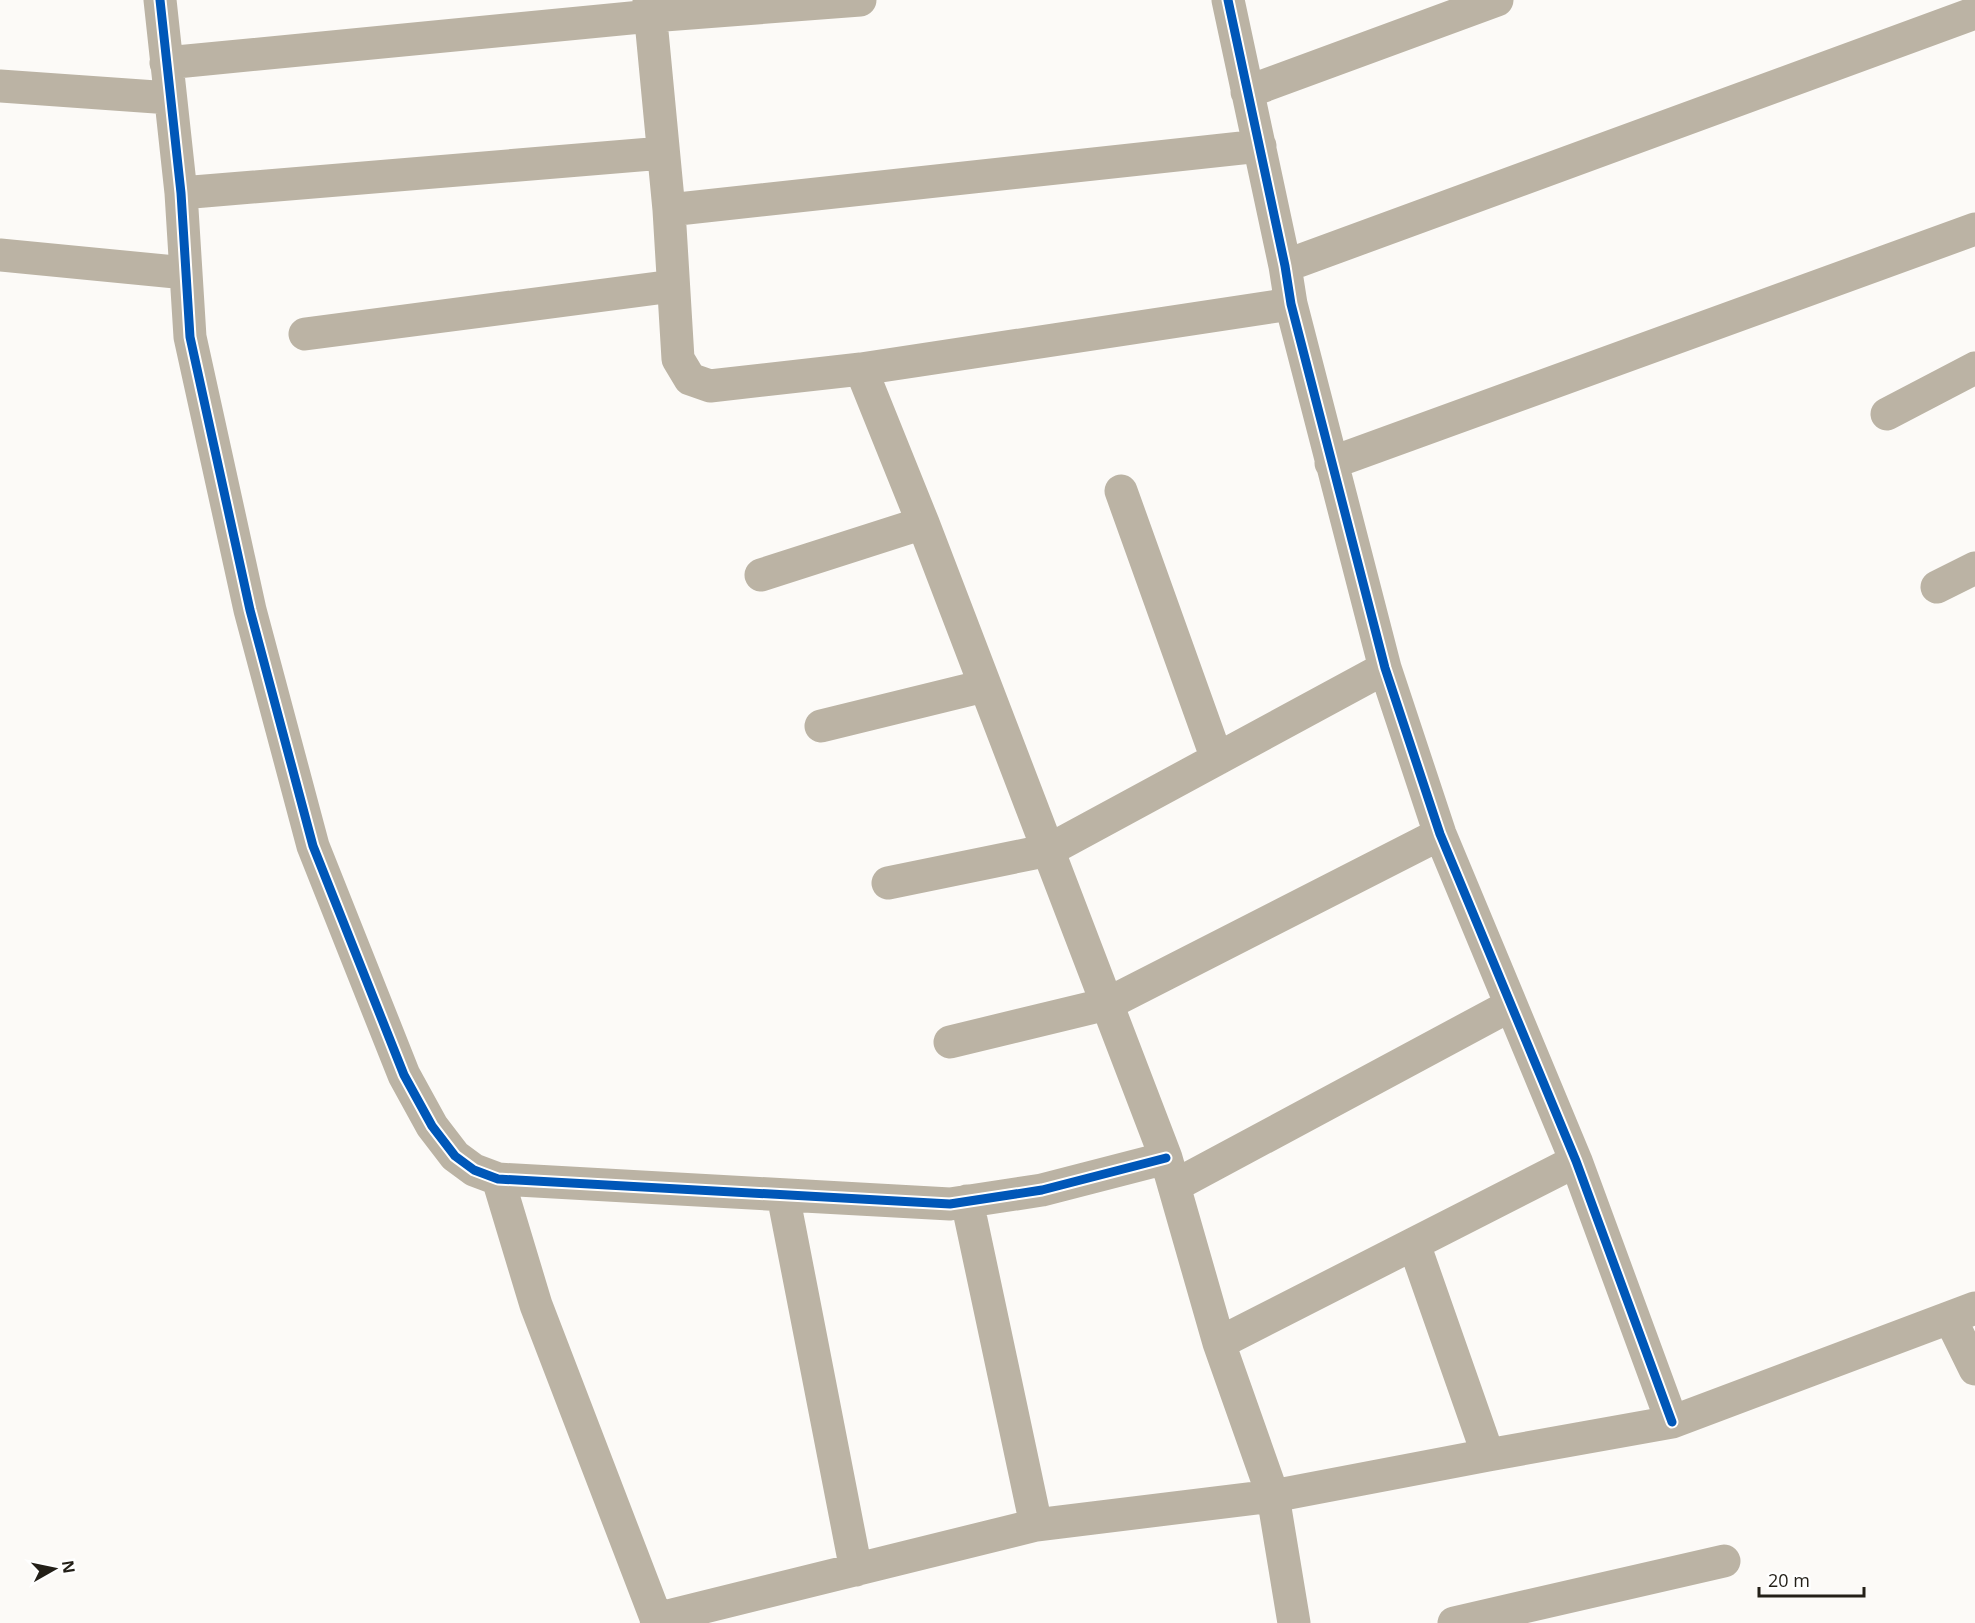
<svg xmlns="http://www.w3.org/2000/svg" width="1975" height="1623" font-family="'Open Sans',sans-serif">
	<style>
		.lines { fill: none; stroke-linecap: round; stroke-linejoin: round }
		.minor { stroke: #bbb3a4; stroke-width: 33 }
		.cycleway-casing { stroke: #fff; stroke-width: 13 }
		.cycleway { stroke: #0057b8; stroke-width: 9 }
	</style>
	<rect width="100%" height="100%" fill="#fcfaf7"/>
	<g class="lines">
		<!-- minor -->
		<path class="minor" d="M160 0 181 193 190 337 250 610 313 846 404 1075 432 1126 455 1156 474 1170 498 1179 950 1204 1042 1190 1166 1158
			M649 0 669 210 678 359 690 379 710 386 861 369 1291 304
			M1228 0 1285 266 1291 304 1385 668 1440 834 1576 1161 1672 1422
			M166 63 651 16 860 0
			M0 86 170 98
			M1247 92 1497 0
			M181 193 663 153
			M669 210 1260 146
			M0 255 186 273
			M1285 266 1975 13
			M305 334 673 286
			M861 369 923 523 1166 1158 1219 1343 1273 1496 1294 1623
			M1887 414 1975 368
			M1331 463 1975 229
			M1121 491 1217 759
			M761 575 923 523
			M1937 587 1975 568
			M821 726 984 686
			M888 883 1049 850 1385 668
			M950 1042 1107 1004 1440 834
			M498 1179 536 1305 658 1623
			M1174 1186 1511 1005
			M783 1195 856 1570
			M967 1201 1036 1525
			M1414 1244 1488 1455
			M1950 1318 1975 1369
			M1219 1343 1576 1161
			M656 1619 1036 1525 1273 1496 1488 1455 1672 1422 1975 1308
			M1454 1623 1724 1561"/>
		<defs>
			<path id="cycleway" d="M160 0 181 193 190 337 250 610 313 846 404 1075 432 1126 455 1156 474 1170 498 1179 950 1204 1042 1190 1166 1158
				M1228 0 1285 266 1291 304 1385 668 1440 834 1576 1161 1672 1422"/>
		</defs>
		<!-- cycleway casing -->
		<use href="#cycleway" class="cycleway-casing"/>
		<!-- cycleway -->
		<use href="#cycleway" class="cycleway"/>
	</g>
	<!-- north arrow -->
	<g transform="translate(54 1569) rotate(81)" stroke="#ffffff" stroke-width="4.5" paint-order="stroke">
	<path d="M0-4.5L10 22L0 15L-10 22Z" fill="#231f17"/>
	<text y="-9" font-size="16" font-weight="bold" text-anchor="middle" fill="#231f17">N</text>
	</g>
	<!-- scale -->
	<path d="M1759 1587v9h105v-9" fill="none" stroke="#231f17" stroke-width="3"/>
	<text x="1768" y="1587" font-size="18" fill="#231f17" stroke="#ffffff" stroke-width="4.5" paint-order="stroke">20 m</text>
</svg>
